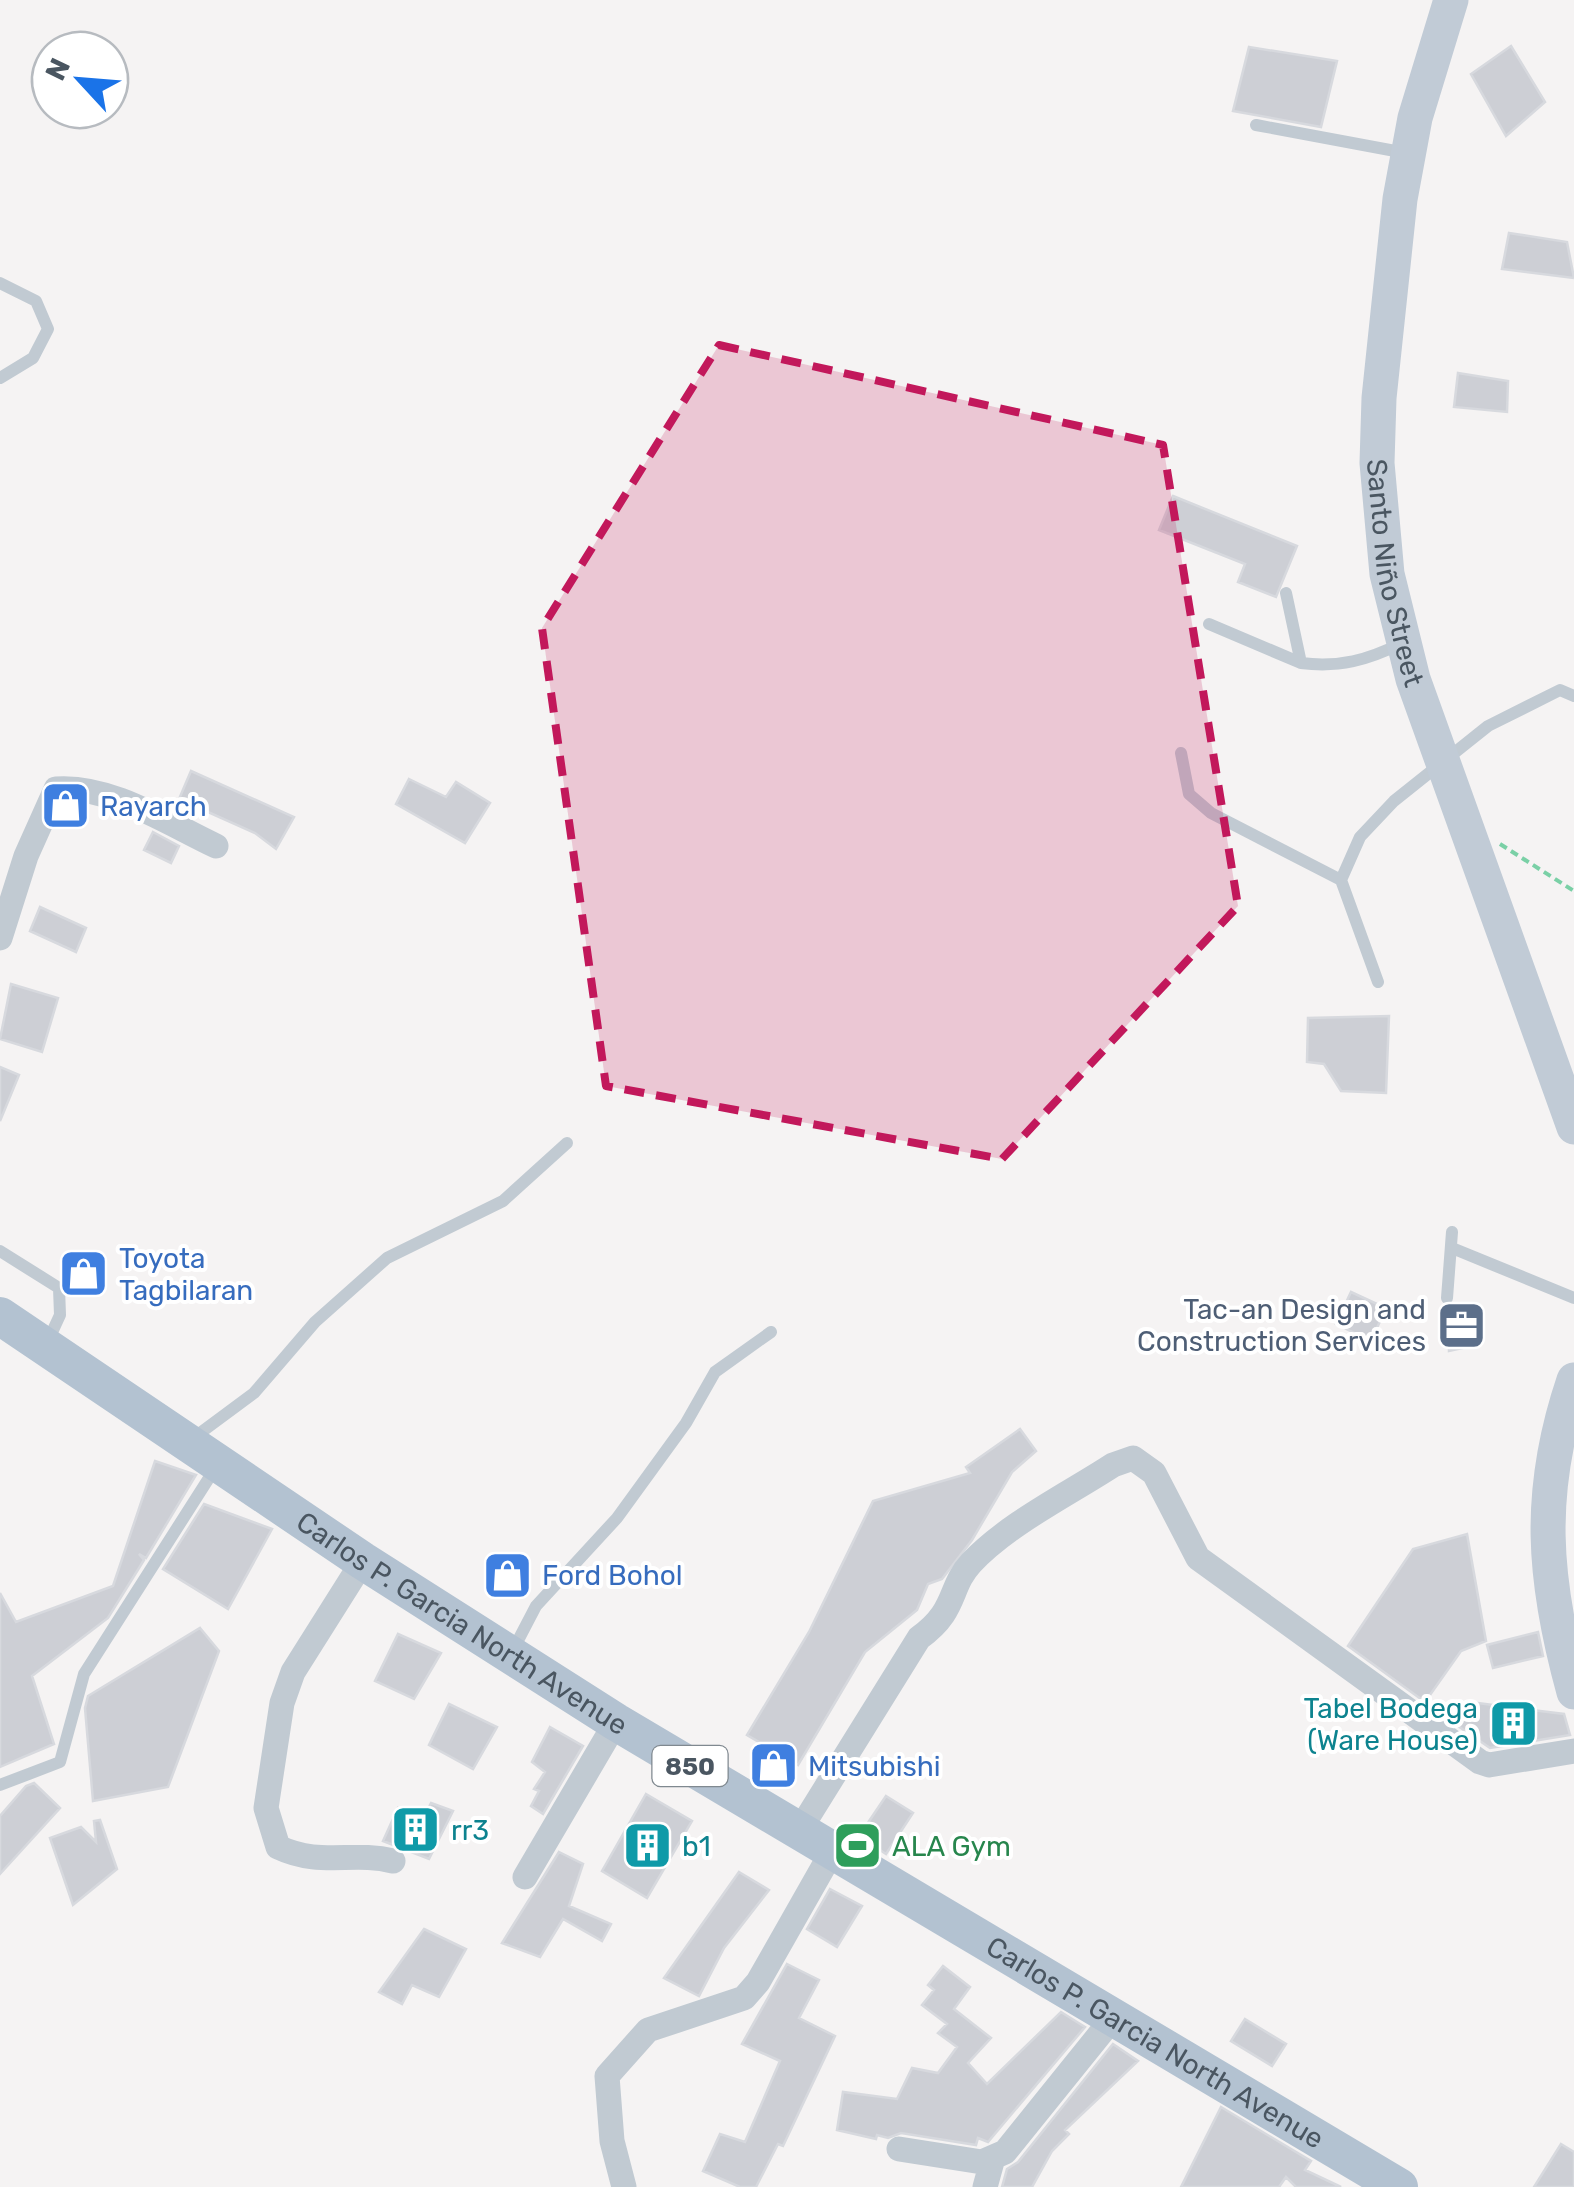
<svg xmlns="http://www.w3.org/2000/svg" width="1574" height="2187" font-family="Rubik,sans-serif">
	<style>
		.building { fill: #cdcfd5; stroke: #d7d9de; stroke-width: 2.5 }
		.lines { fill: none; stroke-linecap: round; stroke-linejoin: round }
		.path { stroke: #7ad0a6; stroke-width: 4; stroke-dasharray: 8 5; stroke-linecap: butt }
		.service { stroke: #c1cad2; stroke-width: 12 }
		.minor { stroke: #c1cad2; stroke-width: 25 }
		.secondary { stroke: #c1cbd6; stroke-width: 35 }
		.primary { stroke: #b3c2d1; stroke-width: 38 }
		.marked { fill: #c2185b; fill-opacity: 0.2; stroke: #c2185b; stroke-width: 8; stroke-dasharray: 20 12; stroke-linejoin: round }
		.labels { text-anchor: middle; stroke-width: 8; stroke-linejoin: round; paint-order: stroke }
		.shield { fill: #fff; stroke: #808990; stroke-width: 2.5 }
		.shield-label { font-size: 25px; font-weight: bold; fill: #4a5661 }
		.street-label { font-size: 28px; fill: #4a5661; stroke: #fff }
		.shop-label { font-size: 28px; fill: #366cbe; stroke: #fff; text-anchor: start }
		.service-label { font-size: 28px; fill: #4e5e75; stroke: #fff; text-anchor: end }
		.culture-label { font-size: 28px; fill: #0d838f; stroke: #fff; text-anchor: start }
		.leisure-label { font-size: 28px; fill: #27864d; stroke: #fff; text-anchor: start }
	</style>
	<rect width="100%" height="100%" fill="#f5f3f3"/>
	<!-- building -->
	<path class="building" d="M1511 46 1545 102 1506 136 1471 74Z
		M1249 47 1337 61 1321 127 1233 111Z
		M1509 233 1567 242 1574 278 1502 269Z
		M1458 373 1508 381 1507 412 1454 407Z
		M1173 496 1297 546 1276 597 1238 582 1245 564 1159 530Z
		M191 771 294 817 276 849 255 833 179 799Z
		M409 779 446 797 456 782 490 803 465 843 396 804Z
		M153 832 179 846 171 863 144 850Z
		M40 907 86 928 76 952 30 931Z
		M11 984 58 998 42 1052 0 1039Z
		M1389 1016 1386 1093 1341 1091 1324 1064 1307 1062 1308 1018Z
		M0 1067 19 1075 0 1121Z
		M1351 1292 1386 1308 1371 1341 1336 1324Z
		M1474 1307 1482 1312 1472 1346 1449 1351V1308Z
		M1020 1429 1036 1451 1012 1472 972 1540 942 1579 928 1584 917 1610 865 1652 798 1765 747 1735 809 1632 873 1501 970 1473 966 1467Z
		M155 1461 196 1475 146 1558 139 1554 144 1560 108 1618 32 1676 54 1744 0 1767V1593L16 1622 113 1586Z
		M204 1504 272 1529 228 1609 163 1569Z
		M1467 1534 1486 1641 1461 1651 1425 1702 1348 1646 1413 1549Z
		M200 1628 219 1651 168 1787 93 1801 85 1708 88 1696Z
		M1538 1632 1543 1656 1493 1668 1487 1645Z
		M398 1634 441 1653 414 1699 375 1681Z
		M1470 1702 1564 1714 1570 1735 1490 1748 1458 1726Z
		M449 1704 497 1727 473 1769 429 1745Z
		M550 1727 583 1746 543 1814 531 1806 539 1791 534 1789 545 1772 532 1762Z
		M34 1783 60 1808 0 1874V1816L26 1786Z
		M646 1794 692 1821 647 1898 602 1871Z
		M886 1796 913 1813 886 1854 859 1836Z
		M431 1803 453 1811 429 1859 383 1841 398 1808 423 1819Z
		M100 1820 117 1869 73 1905 50 1838 81 1827 96 1842 94 1821Z
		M559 1852 583 1864 569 1906 611 1924 602 1941 563 1919 540 1957 502 1943Z
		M739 1872 769 1890 724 1948 699 1996 664 1978Z
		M830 1889 862 1906 837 1947 807 1929Z
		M424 1929 466 1949 439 1997 412 1985 402 2004 379 1992Z
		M787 1964 819 1980 799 2018 835 2036 783 2146 778 2144 756 2187H740L703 2171 720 2134 745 2142 780 2061 742 2044Z
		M943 1966 970 1987 954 2009 991 2038 968 2063 987 2084 1061 2012 1085 2027 988 2142 978 2138 976 2145 901 2133 888 2138 877 2135 876 2139 837 2130 843 2092 897 2099 912 2068 938 2073 957 2047 938 2033 947 2024 922 2005 934 1990 928 1985Z
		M1245 2019 1286 2044 1272 2066 1231 2041Z
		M1113 2044 1138 2061 1065 2130 1069 2134 1052 2151 1032 2187H1002L1007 2169 1018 2162Z
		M1221 2107 1311 2161 1305 2170 1341 2187H1296L1286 2177 1279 2187H1181Z
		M1561 2144 1574 2152V2187H1534Z"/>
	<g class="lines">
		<!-- path -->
		<path class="path" d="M1500 844 1574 891"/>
		<!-- service -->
		<path class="service" d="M1256 125 1406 153
			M0 283 36 301 48 329 33 358 0 378
			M1286 593 1301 663C1339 668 1368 660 1402 643
			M1209 624 1301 663
			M1181 753 1189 794 1211 813 1341 880
			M1378 982 1341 880 1360 837 1394 801 1488 726 1560 690 1574 696
			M1452 1248 1574 1298
			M0 1251 59 1288 60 1315 48 1341
			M1447 1298 1452 1232
			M192 1439 254 1393 315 1322 387 1258 503 1201 567 1143
			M512 1652 536 1606 617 1518 686 1423 715 1372 771 1332
			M0 1785 60 1762 84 1674 216 1467"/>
		<!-- minor -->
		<path class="minor" d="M0 938 26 856 56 789C111 785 167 823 216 846
			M363 1561 293 1672 282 1703 266 1808 278 1847C320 1867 352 1851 393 1861
			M799 1831 919 1638C958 1610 948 1588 971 1563 1009 1523 1067 1495 1113 1465L1133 1458 1154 1473 1198 1558 1480 1762 1489 1765 1574 1751
			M525 1877 616 1722
			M899 2149 982 2162 1005 2152 1113 2018
			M624 2187 612 2141 607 2076 648 2030 744 1998 758 1982 833 1850
			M985 2187 993 2158"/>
		<!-- secondary -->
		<g class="secondary">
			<path id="s1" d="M1451 0 1415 118 1400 199 1379 398 1377 463 1387 574 1413 679 1574 1127"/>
			<path d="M1574 1380C1536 1492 1543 1580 1574 1692"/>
		</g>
		<!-- primary -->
		<path class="primary" id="s2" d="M0 1316 363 1561 616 1722 1399 2187"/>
	</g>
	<!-- marked area -->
	<path class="marked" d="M719 345 1163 445 1238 906 1002 1159 606 1086 542 628Z"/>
	<!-- icons -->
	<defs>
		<symbol id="shop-square" viewBox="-11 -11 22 22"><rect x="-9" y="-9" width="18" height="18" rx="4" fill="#3f7fe0" stroke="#fff"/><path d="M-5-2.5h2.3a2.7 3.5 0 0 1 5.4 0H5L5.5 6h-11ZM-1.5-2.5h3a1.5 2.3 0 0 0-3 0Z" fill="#fff"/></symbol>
		<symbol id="office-square" viewBox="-11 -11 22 22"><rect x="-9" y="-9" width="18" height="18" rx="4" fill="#5c6f8a" stroke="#fff"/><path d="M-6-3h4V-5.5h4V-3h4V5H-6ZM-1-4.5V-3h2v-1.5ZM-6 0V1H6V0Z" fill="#fff"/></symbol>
		<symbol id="building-square" viewBox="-11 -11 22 22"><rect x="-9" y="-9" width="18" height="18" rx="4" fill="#0f9aa8" stroke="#fff"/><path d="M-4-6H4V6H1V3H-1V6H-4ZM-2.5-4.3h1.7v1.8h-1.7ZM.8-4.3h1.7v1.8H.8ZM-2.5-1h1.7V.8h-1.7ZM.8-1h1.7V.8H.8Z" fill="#fff"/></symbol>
		<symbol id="stadium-square" viewBox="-11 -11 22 22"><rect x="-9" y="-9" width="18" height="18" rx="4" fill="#2e9e5b" stroke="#fff"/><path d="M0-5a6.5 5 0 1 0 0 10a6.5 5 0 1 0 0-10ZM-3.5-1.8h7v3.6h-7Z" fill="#fff"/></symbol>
	</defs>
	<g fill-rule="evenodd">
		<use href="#shop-square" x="38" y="778" width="55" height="55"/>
		<use href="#shop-square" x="56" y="1246" width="55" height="55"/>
		<use href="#office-square" x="1434" y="1298" width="55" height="55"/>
		<use href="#shop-square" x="480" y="1548" width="55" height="55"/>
		<use href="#building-square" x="1486" y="1696" width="55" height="55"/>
		<use href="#shop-square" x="746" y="1738" width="55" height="55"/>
		<use href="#building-square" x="388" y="1802" width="55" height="55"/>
		<use href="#building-square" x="620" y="1818" width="55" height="55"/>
		<use href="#stadium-square" x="830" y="1818" width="55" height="55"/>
	</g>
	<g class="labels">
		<!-- shield labels -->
		<rect class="shield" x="652.5" y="1746" width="75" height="40" rx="8"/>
		<g class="shield-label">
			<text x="690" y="1775">850</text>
		</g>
		<!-- street labels -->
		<g class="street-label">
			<text dy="10" stroke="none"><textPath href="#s1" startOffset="582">Santo Niño Street</textPath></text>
			<text dy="10" stroke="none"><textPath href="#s2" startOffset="555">Carlos P. Garcia North Avenue</textPath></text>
			<text dy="10" stroke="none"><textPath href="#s2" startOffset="1365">Carlos P. Garcia North Avenue</textPath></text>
		</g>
		<!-- shop labels -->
		<g class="shop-label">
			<text x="100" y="816">Rayarch</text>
			<text x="119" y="1268">Toyota<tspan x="119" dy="32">Tagbilaran</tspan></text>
			<text x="542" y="1585">Ford Bohol</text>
			<text x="808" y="1776">Mitsubishi</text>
		</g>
		<!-- service labels -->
		<g class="service-label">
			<text x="1426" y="1319">Tac-an Design and<tspan x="1426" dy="32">Construction Services</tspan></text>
		</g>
		<!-- culture labels -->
		<g class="culture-label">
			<text x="1478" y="1718" text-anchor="end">Tabel Bodega<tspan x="1478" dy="32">(Ware House)</tspan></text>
			<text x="451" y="1840">rr3</text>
			<text x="682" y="1856">b1</text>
		</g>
		<!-- leisure labels -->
		<g class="leisure-label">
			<text x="892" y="1856">ALA Gym</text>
		</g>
	</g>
	<!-- north arrow -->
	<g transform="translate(80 80) rotate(296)"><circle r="48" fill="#ffffff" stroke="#b7bbc0" stroke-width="2.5"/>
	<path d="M0-8L18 38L0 25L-18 38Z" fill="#1a73e8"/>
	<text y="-15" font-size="28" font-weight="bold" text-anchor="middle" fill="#4a5661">N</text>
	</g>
</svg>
